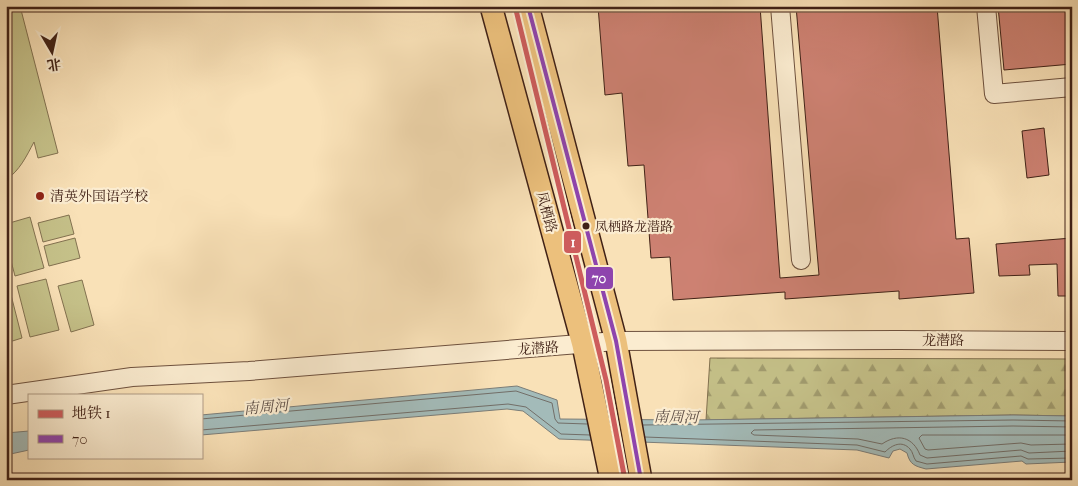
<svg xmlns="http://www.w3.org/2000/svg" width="1078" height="486" font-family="'IM FELL French Canon','Noto Serif SC',serif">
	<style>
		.forest { fill: url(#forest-firs); stroke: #827150 }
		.pitch { fill: #c5c189; stroke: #827150 }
		.water { fill: #a3bbb9; stroke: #7b7d78 }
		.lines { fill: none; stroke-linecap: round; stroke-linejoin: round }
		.shore { stroke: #726e68; stroke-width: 1 }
		.building { fill: #cd8172; stroke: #402116 }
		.minor-casing { stroke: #6e513e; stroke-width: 20 }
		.major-casing { stroke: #402116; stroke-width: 24 }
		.minor { stroke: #fbecd0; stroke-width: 18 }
		.major { stroke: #ecc07c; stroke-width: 21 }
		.bus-1-casing { stroke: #fbecd0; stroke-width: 8 }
		.bus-1 { stroke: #8e44ad; stroke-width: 4 }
		.metro-1-casing { stroke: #fbecd0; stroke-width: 9 }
		.metro-1 { stroke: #cd5c5c; stroke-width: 5 }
		.poi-dot { fill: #8f2418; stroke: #fbecd0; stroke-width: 2 }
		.bus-dot { fill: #402116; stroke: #fbecd0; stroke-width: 2 }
		.labels { text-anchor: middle; stroke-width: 4.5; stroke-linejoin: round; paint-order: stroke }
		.bus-label { font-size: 13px; fill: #402116; stroke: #fbecd0; text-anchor: start }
		.poi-label { font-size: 14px; fill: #402116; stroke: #fbecd0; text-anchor: start }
		.street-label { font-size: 14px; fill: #402116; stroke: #fbecd0 }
		.water-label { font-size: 15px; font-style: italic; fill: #5e4f47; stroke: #fbecd0 }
		.line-badge { stroke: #fbecd0; stroke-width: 2 }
		.badge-label { font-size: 14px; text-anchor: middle; font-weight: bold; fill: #fff }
	</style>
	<defs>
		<pattern id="forest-firs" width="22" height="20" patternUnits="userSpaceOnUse" patternTransform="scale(1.25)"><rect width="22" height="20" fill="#c5c189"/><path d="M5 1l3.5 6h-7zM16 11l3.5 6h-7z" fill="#a19c6f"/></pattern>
	</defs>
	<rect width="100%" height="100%" fill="#f9e1b7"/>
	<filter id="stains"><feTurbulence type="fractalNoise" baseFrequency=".004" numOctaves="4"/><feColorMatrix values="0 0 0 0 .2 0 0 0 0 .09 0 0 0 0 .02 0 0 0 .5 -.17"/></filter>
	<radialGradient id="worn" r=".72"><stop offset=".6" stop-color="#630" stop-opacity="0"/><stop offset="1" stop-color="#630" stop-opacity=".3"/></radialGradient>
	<!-- forest -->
	<path class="forest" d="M710 358 1072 359V416L1013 415 706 420Z"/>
	<!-- pitch -->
	<path class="pitch" d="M6 6H20L58 153 38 158 34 142C26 157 20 170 6 180Z
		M69 215 74 234 43 242 38 223Z
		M30 217 44 268 15 276 6 242V224Z
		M75 238 80 258 49 266 44 246Z
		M46 279 59 330 30 337 17 286Z
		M82 280 94 325 71 332 58 286Z
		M9 287 22 338 6 343V288Z"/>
	<!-- water -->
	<path class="water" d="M517 386 557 400 560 419 690 420 1013 415 1072 416V462L1026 464 1022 461 926 469C915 466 910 465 907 453L900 449 893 451 889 458 857 450 559 439 523 411 507 409 201 435V415Z
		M29 431V450L6 455V433Z"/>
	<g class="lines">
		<!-- shore -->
		<path class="shore" d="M201 419 516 391 552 403 555 419 558 423 587 424
			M643 425 1013 420 1072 421
			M1072 427 1013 426 754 430 751 433 754 435 858 439 882 444C898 433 913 437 920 455L927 458 1021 450 1029 453 1072 451
			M201 430 508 404 526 407 561 434 590 435
			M1072 435H922L919 438 925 449 928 450 1021 443 1031 445 1072 444
			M645 437 857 445 885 452C892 445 902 440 910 449 913 452 913 457 916 461L927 464 1021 456 1028 459 1072 458"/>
	</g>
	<!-- building -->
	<path class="building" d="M598 6H760L780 278 819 275 796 6H937L956 239 969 238 974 293 899 299V291L785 299V292L673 300 670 257 651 258 644 165 628 166 622 93 605 95Z
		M998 6H1072V64L1004 70Z
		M1044 128 1049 175 1027 178 1022 131Z
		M1072 238V296H1058L1057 264 1029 265 1030 275 999 276 996 244Z"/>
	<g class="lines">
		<defs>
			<path id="minor" d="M780 6 801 260
				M986 6 994 94 1072 87
				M6 395 132 377 249 371 616 341 899 340 1072 341"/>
			<path id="major" d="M491 6 583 345 611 480
				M528 6 616 341 641 480"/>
		</defs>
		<!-- minor casing -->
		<use href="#minor" class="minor-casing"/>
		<!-- major casing -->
		<use href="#major" class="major-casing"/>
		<!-- minor -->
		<use href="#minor" class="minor"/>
		<!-- major -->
		<use href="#major" class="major"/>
		<defs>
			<path id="bus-1" d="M528 6 616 341 641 480"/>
		</defs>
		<!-- bus-1 casing -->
		<use href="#bus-1" class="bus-1-casing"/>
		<!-- bus-1 -->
		<use href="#bus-1" class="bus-1"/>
		<defs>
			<path id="metro-1" d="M515 6 606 380 625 480"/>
		</defs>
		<!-- metro-1 casing -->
		<use href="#metro-1" class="metro-1-casing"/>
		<!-- metro-1 -->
		<use href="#metro-1" class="metro-1"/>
	</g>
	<!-- markers -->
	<circle class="poi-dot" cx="40" cy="196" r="5"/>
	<circle class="bus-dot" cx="586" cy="226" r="4.5"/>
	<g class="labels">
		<!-- bus labels -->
		<g class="bus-label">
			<text x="595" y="231">凤栖路龙潜路</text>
		</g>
		<!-- poi labels -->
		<g class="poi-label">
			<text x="50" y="201">清英外国语学校</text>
		</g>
		<!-- street labels -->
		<g class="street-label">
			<text transform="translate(547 212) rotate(75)" y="5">凤栖路</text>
			<text x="943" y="345">龙潜路</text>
			<text transform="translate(538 348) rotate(-4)" y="5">龙潜路</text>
		</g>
		<!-- water labels -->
		<g class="water-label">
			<text transform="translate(266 407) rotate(-5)" y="5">南周河</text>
			<text transform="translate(676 417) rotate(1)" y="5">南周河</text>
		</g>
	</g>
	<g class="line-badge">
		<rect x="563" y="230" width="19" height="24" rx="5" fill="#cd5c5c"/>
		<rect x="585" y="266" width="29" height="24" rx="5" fill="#8e44ad"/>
	</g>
	<g class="badge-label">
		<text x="573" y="247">1</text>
		<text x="599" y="283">70</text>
	</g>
	<!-- margin -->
	<rect width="1078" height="486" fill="none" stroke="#f9e1b7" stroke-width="25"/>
	<rect x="8" y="8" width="1063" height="471" fill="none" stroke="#402116" stroke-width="2.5"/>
	<rect x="12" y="12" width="1053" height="461" fill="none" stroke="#402116"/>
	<!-- legend -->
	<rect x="28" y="394" width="175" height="65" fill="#fbecd0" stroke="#b09b86"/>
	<rect x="38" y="410" width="25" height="8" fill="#cd5c5c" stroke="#b09b86"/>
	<text x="72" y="418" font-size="15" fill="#402116">地铁 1</text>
	<rect x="38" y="435" width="25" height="8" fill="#8e44ad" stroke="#b09b86"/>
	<text x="72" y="444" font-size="15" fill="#402116">70</text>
	<!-- north arrow -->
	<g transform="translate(52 52) rotate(171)" stroke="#fbecd0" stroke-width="4" paint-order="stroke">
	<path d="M0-4L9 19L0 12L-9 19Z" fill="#402116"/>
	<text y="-8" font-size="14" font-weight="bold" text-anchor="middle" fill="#402116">北</text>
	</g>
	<rect width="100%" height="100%" filter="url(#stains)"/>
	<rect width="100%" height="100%" fill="url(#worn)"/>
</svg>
